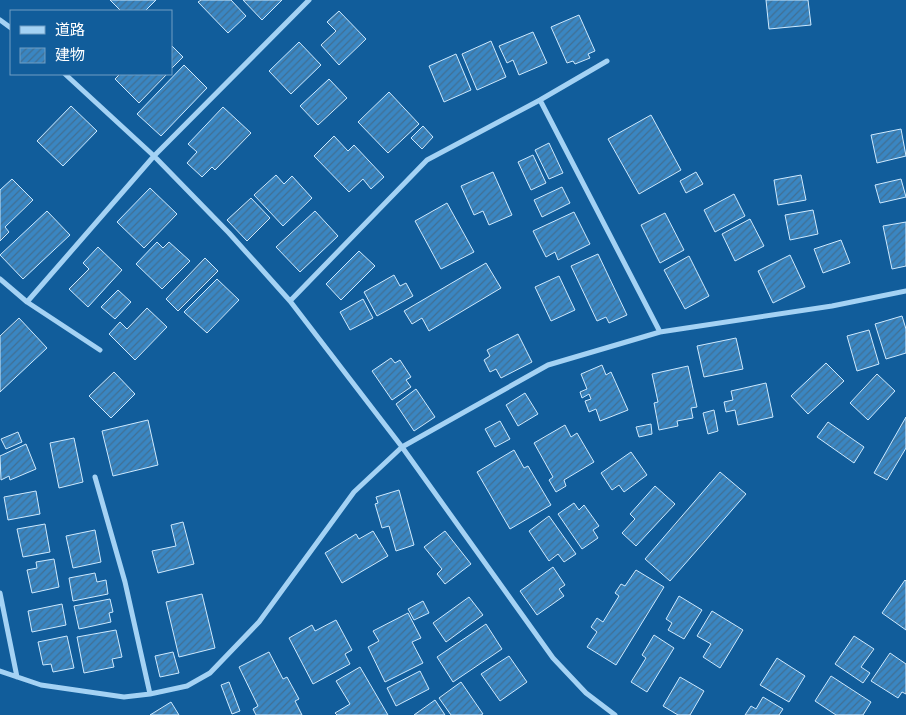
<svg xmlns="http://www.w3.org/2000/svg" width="906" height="715" font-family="'Roboto Condensed','Noto Sans JP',sans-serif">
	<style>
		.building { fill: url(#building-hatch); stroke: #cde9fe }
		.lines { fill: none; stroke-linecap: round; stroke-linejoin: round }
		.minor { stroke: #a4d2f4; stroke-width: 5 }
	</style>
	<defs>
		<pattern id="building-hatch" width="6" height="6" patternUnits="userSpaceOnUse" patternTransform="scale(1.25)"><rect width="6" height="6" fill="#3a86c2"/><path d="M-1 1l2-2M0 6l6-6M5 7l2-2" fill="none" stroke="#416f93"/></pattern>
	</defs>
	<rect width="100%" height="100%" fill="#115d9b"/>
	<!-- building -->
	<path class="building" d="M110 0H156L145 11H121Z
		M201 0H231L246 16 228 33 198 2Z
		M243 0H282L262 20Z
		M766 0H808L811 25 769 29Z
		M339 11 366 39 339 65 321 45 336 31 327 22Z
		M579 15 595 51 588 54 590 58 575 64 573 61 567 63 551 27Z
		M533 32 547 63 519 75 513 60 507 63 499 46Z
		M491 41 506 77 477 90 462 54Z
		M299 42 321 65 291 94 269 71Z
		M171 45 183 57 171 69Z
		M456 54 471 90 444 102 429 66Z
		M184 65 207 88 161 136 137 114Z
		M120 74H167L139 103 115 79Z
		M329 79 347 98 318 125 300 106Z
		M389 92 419 124 388 153 358 122Z
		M71 106 97 131 63 166 37 141Z
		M223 107 251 133 215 170 212 167 202 177 187 163 197 152 188 144Z
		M651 115 681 170 639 194 608 139Z
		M423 126 433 137 422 149 411 138Z
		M901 129 906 156 877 163 871 135Z
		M334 136 348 151 354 145 384 177 371 189 363 179 349 192 314 156Z
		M549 143 563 173 549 179 535 150Z
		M533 155 546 183 531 190 518 162Z
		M493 172 512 215 489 225 483 211 474 215 461 186Z
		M696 172 703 184 686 193 680 181Z
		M276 175 284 184 292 176 312 198 283 226 254 195Z
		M801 175 806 200 778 205 774 180Z
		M12 179 33 200 5 227 9 232 0 241V190Z
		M901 179 906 197 880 203 875 185Z
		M562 187 570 203 542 217 534 200Z
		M150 188 177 214 144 248 117 222Z
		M734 194 745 216 715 232 704 210Z
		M251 198 270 218 247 241 227 220Z
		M447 203 474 252 441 269 415 221Z
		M813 210 818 234 790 240 785 215Z
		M47 211 70 235 23 279 0 255Z
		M315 211 338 236 300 272 276 247Z
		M574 212 590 244 558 260 555 252 546 257 533 231Z
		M665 213 684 250 660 263 641 225Z
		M750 219 764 246 735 261 722 234Z
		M906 222V266L892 269 883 226Z
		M841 240 850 263 823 273 814 249Z
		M157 242 163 248 169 242 190 261 162 289 136 264Z
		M98 247 122 270 88 307 69 289 89 269 83 263Z
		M359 251 375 266 341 300 326 284Z
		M598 254 627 315 609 323 606 317 597 321 571 266Z
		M790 255 805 287 773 303 758 271Z
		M689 256 709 296 685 309 664 270Z
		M205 258 218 271 178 311 166 299Z
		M486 263 501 288 429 331 422 318 412 324 404 311Z
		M394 275 400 286 406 283 413 296 377 316 364 292Z
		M559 276 575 310 551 321 535 287Z
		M217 279 239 300 207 333 184 312Z
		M118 290 131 302 115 319 101 307Z
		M363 299 373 318 350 330 340 312Z
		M147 308 167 327 135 360 109 334 120 322 127 329Z
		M902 316 906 329V353L886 359 875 324Z
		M19 318 47 348 0 392V336Z
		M869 330 879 364 857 371 847 336Z
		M518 334 532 362 501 378 496 369 490 372 484 360 490 356 487 350Z
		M736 338 743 369 704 377 697 346Z
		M391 358 395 363 400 360 411 377 406 380 411 387 392 400 372 371Z
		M826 363 844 381 808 414 791 396Z
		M602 365 606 375 611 372 628 410 600 421 596 409 589 412 585 401 591 399 589 394 582 398 580 392 587 389 581 374Z
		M688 366 697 407 691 408 693 418 677 421 678 426 659 430 654 403 658 402 652 374Z
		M114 372 135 394 111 418 89 396Z
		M877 374 895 391 868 420 850 403Z
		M766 383 773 417 738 425 735 410 726 412 724 402 733 400 731 391Z
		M416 389 435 417 414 431 396 404Z
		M525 393 538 414 518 426 506 405Z
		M714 410 718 431 708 434 703 413Z
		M906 417V448L887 480 874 473Z
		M148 420 158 465 113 476 102 431Z
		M500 421 510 439 495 447 485 429Z
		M828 422 864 447 854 463 817 437Z
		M651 424 652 434 639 437 636 427Z
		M565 425 571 437 577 433 594 462 564 480 566 486 556 492 549 480 553 477 534 443Z
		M18 432 22 442 6 449 1 439Z
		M74 438 83 482 59 488 50 443Z
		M26 444 36 469 10 480 9 476 1 480 0 456Z
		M514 450 524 468 528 466 551 505 510 529 477 472Z
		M631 452 647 475 624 492 619 485 612 490 601 473Z
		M720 472 746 494 670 581 645 559Z
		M655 486 675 504 636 546 622 533 635 519 630 514Z
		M399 490 414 545 396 551 389 526 382 528 375 504 378 503 376 497Z
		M36 491 40 514 8 520 4 497Z
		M574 503 579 510 584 505 599 526 593 530 598 538 582 549 558 514Z
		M549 516 576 554 564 562 558 554 549 561 529 531Z
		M183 522 194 564 158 573 152 551 176 546 171 525Z
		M45 524 50 552 23 557 17 529Z
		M95 530 101 562 73 568 66 536Z
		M373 531 388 556 342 583 325 553 356 534 359 539Z
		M445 531 471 564 445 584 437 574 442 569 424 547Z
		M54 559 59 587 32 593 27 570 37 568 36 562Z
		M553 567 565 585 559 589 564 596 537 615 520 591Z
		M636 570 664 587 616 665 587 647 597 632 591 627 597 618 603 622 619 596 615 593 621 584 625 586Z
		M95 573 97 582 106 580 108 594 73 601 69 578Z
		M905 580 906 581V630L882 613Z
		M202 594 215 648 179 657 166 602Z
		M679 596 702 610 684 639 668 630 672 623 666 619Z
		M469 597 483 615 446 642 433 623Z
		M110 599 113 612 109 613 111 622 79 629 74 606Z
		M423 601 429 613 414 620 408 609Z
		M62 604 66 625 32 632 28 611Z
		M712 611 743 630 720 668 703 657 711 644 697 636Z
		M408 613 421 638 412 642 423 663 385 682 368 647 379 641 373 631Z
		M336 620 352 650 345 654 350 664 313 684 289 638 312 625 315 631Z
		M486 624 502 649 453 682 437 657Z
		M116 630 122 657 112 659 114 667 84 673 77 637Z
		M654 635 674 648 647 692 631 682 646 658 642 655Z
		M67 636 74 668 53 672 51 664 43 665 38 642Z
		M854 636 874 649 861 667 870 673 863 683 835 664Z
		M173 652 179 673 160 677 155 656Z
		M269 652 283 679 287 677 299 699 295 701 302 715H256L253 709 258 706 239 667Z
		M890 653 906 664V694L902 692 898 698 871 681Z
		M509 656 527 682 500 701 481 674Z
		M777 658 805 676 789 702 760 685Z
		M360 667 388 715H337L335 713 350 704 336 681Z
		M420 671 429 689 396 706 387 688Z
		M831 676 871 702 863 715H836L815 701Z
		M680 677 704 691 690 715H678L663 706Z
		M229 682 240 711 232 714 221 685Z
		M461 682 483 714 481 715H451L439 698Z
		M763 697 783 709 779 715H745L751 706 756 709Z
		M435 700 445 715H414Z
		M171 702 179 715H150Z"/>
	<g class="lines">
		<!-- minor -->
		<path class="minor" d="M0 20 11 28
			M65 74 154 156 229 233 290 301 402 447 553 658 586 693 615 715
			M540 100 660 332
			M0 279 27 302 100 350
			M290 301 427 160 540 100 607 61
			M27 302 154 156 309 0
			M95 477 125 582 150 694
			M0 593 17 677
			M0 671 41 685 124 697 150 694 187 686 210 673 259 622 354 492 402 447 548 365 660 332 832 306 906 291"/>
	</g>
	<!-- legend -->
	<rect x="10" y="10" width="162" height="65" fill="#115d9b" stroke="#709ec3"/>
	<rect x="20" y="26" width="25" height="8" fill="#a4d2f4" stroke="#709ec3"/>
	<text x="55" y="35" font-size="15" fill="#ffffff">道路</text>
	<rect x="20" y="48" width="25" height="15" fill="url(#building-hatch)" stroke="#709ec3"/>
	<text x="55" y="60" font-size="15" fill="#ffffff">建物</text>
</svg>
